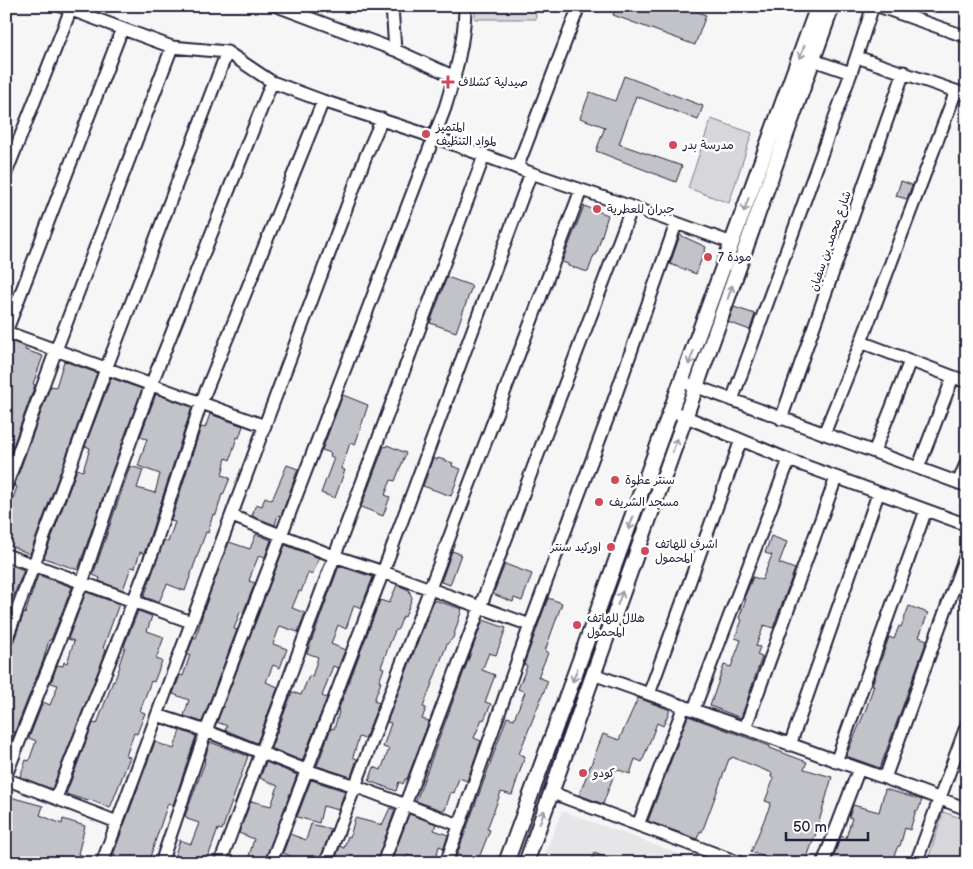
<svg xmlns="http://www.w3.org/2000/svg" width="973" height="869" font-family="'Balsamiq Sans','Playpen Sans Arabic',sans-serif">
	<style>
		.built { fill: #e6e6e9 }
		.green { fill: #d7d7db; stroke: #7c7c8b }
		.building { fill: #c2c2c9; stroke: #22223b }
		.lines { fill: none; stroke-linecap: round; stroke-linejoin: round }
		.minor-casing { stroke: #22223b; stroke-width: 15 }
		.tertiary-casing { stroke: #22223b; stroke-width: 18 }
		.minor { stroke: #fff; stroke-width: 11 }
		.tertiary { stroke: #fff; stroke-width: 14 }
		.oneway { stroke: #9c9ca7 }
		.poi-dot { fill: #d1495b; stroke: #fff; stroke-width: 2 }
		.labels { text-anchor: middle; stroke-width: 5; stroke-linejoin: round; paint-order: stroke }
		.poi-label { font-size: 12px; fill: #22223b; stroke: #fff; text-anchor: start }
		.street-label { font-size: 12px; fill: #22223b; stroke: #fff }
	</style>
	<rect width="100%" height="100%" fill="#f6f6f7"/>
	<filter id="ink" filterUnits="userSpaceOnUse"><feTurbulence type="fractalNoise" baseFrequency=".02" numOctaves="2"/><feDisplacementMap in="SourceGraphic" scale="10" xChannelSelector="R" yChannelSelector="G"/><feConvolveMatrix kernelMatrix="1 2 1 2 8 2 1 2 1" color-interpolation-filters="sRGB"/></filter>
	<g filter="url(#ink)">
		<!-- built -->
		<path class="built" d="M562 811 705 863H541Z"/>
		<!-- green -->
		<path class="green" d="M475 6H535L536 19H475Z
			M711 119 752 133 729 203 688 188Z
			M943 812 967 820V863H927Z"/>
		<!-- building -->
		<path class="building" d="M616 6H681L706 15 695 45 613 15Z
			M624 76 703 106 698 120 636 96 619 144 682 166 676 182 596 151 605 127 580 118 590 92 615 101Z
			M901 181 912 185 907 199 896 196Z
			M584 206 608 215 596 255H594L588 272 568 266V264L562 262Z
			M680 235 706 247 696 274 670 264Z
			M447 277 472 286 456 332 430 323Z
			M734 307 755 314 750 330 728 322Z
			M10 341 26 347 25 350 43 356 33 384 35 385 8 460 6 459V352Z
			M64 361 97 373 30 554 6 544V518L17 487 14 486 49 390 51 386 56 387Z
			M111 378 142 389 108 482 78 570 44 558 77 469 83 471 90 448 85 446Z
			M156 394 192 407 146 548 144 553 140 552 135 568 131 567 123 590 99 581 100 578 93 575 130 466 143 470 137 488 155 493 160 474 138 466 147 439 140 437Z
			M343 395 368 405 355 445 350 443 345 458 341 469 345 470 335 498 321 493 334 458 330 456 331 453 322 450Z
			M210 414 243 426 239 438 237 437 230 460 226 458 222 475 230 478 223 495 222 494 216 515 213 514 208 533 206 532 199 551 185 591 167 584 159 602 144 597 164 540 168 542 175 522 171 521 201 427 205 428Z
			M387 445 406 453 395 481 391 480 385 495 390 497 383 516 361 507 384 446 386 447Z
			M433 458 437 460 438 458 453 463 452 466 461 469 451 496 423 486Z
			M287 465 298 469 281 516 278 515 275 525 252 516 256 504 262 506 265 497 272 500Z
			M256 534 271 540 265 557 259 555 252 572 249 581 255 583 243 613 240 612 234 629 237 630 202 722 184 716 189 700 173 694 180 675 183 676 190 655H187L194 637 196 638 205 606 229 542 250 549Z
			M771 536 787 542 779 563 795 569 773 628 764 625 756 646 760 647 757 655 762 657 741 718 710 706 724 665 731 667 741 640 735 638 742 620 739 618 746 599 744 598 753 577 762 580 772 555 765 553Z
			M285 545 319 558 312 575 308 573 301 592 299 591 292 608 305 613 298 632 280 626 273 644 287 649 280 668 273 665 266 682 278 687 257 743 225 730 227 726 217 722Z
			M452 551 461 554 450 585 441 582Z
			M6 563 24 570 9 607 10 608 6 618Z
			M505 564 532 574 522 601 514 598 513 602 493 594Z
			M339 566 373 577 361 608 354 605 346 629 338 625 331 644 345 650 338 668 333 666 322 696 327 698 302 761 271 748 292 692 301 695 309 676 312 677 318 657 307 653Z
			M38 575 72 587 51 640H49L43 661 6 754V647L10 646 13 643 24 613 25 614Z
			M397 585 409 590 412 598 405 617 403 616 398 629 395 631 390 643 381 667 384 668 379 682H381L374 701 379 703 365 739 359 737 353 757 357 759 351 777 317 766 331 728 334 729 339 712 338 711 380 600 389 603Z
			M86 592 119 604 103 648 106 649 103 659 52 789 20 777 26 760 29 761 36 741 29 738 43 702 50 705 58 685 51 683 57 665 63 666 64 662 67 663 74 641 68 639Z
			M548 598 562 603 545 651 548 653 538 677 548 681 519 754 525 756 512 795 501 792 487 829 490 830 477 863H454L507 717 514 719 525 692 518 689 527 666 524 664Z
			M434 600 462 609 453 638 447 644 423 707 426 708 422 719 429 721 407 779H405L403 784 399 782 396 791 369 781 374 767 381 770 389 749 383 747 391 723 387 722Z
			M909 606 928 613 919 637 927 640 880 768 846 756 866 709 874 685H872L889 637 894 639 899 626 901 627Z
			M138 611 152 616 147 631 164 637 156 659 162 661 154 682 151 681 140 711 145 713 137 734 134 733 126 756 130 757 110 808 88 799V801L66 794 93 723 97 724 113 681 114 682 120 666 119 665 125 647 124 646Z
			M483 620 506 628 496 655 489 653 482 670 495 675 485 702 491 704 484 720 482 719 474 738 481 741 467 781 459 778 454 793 451 792 445 810H441L416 801Z
			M638 698 670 710 663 726 657 723 642 762 635 759 630 774 616 769 603 804 579 795 603 734 619 740Z
			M688 716 770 746V748L807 762 804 769 832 777 818 825H819L805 863H781L751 852 771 803 765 801 774 778 771 777 772 773 732 757 731 759H729L702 832 700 831 697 839 648 821Z
			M180 730 196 736 173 805 168 803 148 863H110L155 742 174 749Z
			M210 742 248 756 222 830 218 829 206 863H196L186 859V861L174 857 180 840 191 844 199 823 187 819V817L185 816 205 762 204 761Z
			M266 762 297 775 264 863H247L254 839 239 833 251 801 271 806 278 786 260 778Z
			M311 780 345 791 338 810 323 806 319 823 297 817Z
			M885 789 922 800 918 811 916 810 910 830 905 828 900 846H898L891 863H870L858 858 855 863H831L841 836 846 838 852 818 849 817 853 805 879 812Z
			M10 797 43 806 40 815 62 824 63 819 85 826 78 854 95 859V863H78L60 857 57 863H6V808Z
			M390 808 395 810 376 863H334L340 846 344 848 348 836 350 837 355 818 382 825Z
			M409 814 436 824 434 830 448 835 444 848 439 846 436 858 431 857 429 863 407 855 404 863H391Z
			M311 824 331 829 319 863H308L283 853 290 834 306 840Z
			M594 853 618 862V863H591Z"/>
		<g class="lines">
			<defs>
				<path id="minor" d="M61 6 172 47 227 52 272 82 323 101 434 137 531 173 632 207 732 243
					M277 6 395 50 455 77
					M392 6 395 50
					M878 6 967 37
					M857 57 967 95
					M813 60 851 73
					M517 168 579 6
					M6 173 71 9
					M6 332 122 29
					M6 332 265 426
					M861 342 967 382
					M689 384 967 486
					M732 400 851 73 873 6
					M672 411 789 460 967 525
					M781 419 904 72
					M824 434 861 342 956 91
					M874 452 910 361
					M918 468 953 377
					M958 483 967 461
					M6 486 56 350 172 47
					M232 516 334 556 383 572 530 625
					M6 555 191 622
					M6 640 106 369 227 52
					M593 674 885 778 967 809
					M649 694 741 440
					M694 709 789 460
					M157 715 206 731 306 770 355 786 459 825
					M745 728 836 478
					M790 745 878 494
					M836 762 926 510
					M6 775 82 583 115 484 151 385 272 82
					M885 778 967 551
					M6 779 117 822
					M550 792 740 863
					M56 798 153 551 201 403 323 101
					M638 825 684 706
					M102 863C189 627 277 393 365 158L382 119
					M161 863 206 731 445 108C455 75 465 41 465 6
					M220 863 484 156
					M271 863 383 572 531 173
					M326 863 581 190
					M383 863 632 207
					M446 863 530 625 608 417 676 224
					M823 863 859 769
					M916 863 967 724"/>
				<path id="tertiary" d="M506 863 818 6
					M526 863 832 6"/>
			</defs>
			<!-- minor casing -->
			<use href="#minor" class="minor-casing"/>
			<!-- tertiary casing -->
			<use href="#tertiary" class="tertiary-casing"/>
			<!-- minor -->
			<use href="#minor" class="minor"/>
			<!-- tertiary -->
			<use href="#tertiary" class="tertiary"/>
		</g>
		<!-- one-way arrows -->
		<defs><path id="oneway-shaft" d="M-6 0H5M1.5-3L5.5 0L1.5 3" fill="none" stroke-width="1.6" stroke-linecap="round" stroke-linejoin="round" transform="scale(1.25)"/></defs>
		<g class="oneway">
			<use href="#oneway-shaft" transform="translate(802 52) rotate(110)"/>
			<use href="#oneway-shaft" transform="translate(746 205) rotate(110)"/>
			<use href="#oneway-shaft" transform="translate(730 292) rotate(-71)"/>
			<use href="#oneway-shaft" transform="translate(691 358) rotate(110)"/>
			<use href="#oneway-shaft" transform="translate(675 445) rotate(-70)"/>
			<use href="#oneway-shaft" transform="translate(631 523) rotate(110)"/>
			<use href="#oneway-shaft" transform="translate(620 598) rotate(-70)"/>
			<use href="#oneway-shaft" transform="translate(575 675) rotate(110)"/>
			<use href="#oneway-shaft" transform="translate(542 817) rotate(-71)"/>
		</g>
	</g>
	<!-- markers -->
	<g class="poi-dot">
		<path d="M445.5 74.5h5v5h5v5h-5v5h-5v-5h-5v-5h5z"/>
		<circle cx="426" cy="134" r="5"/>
		<circle cx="673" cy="145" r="5"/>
		<circle cx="597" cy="209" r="5"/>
		<circle cx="708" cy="257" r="5"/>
		<circle cx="615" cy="480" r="5"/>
		<circle cx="599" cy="502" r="5"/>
		<circle cx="611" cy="547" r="5"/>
		<circle cx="645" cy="551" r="5"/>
		<circle cx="577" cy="625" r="5"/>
		<circle cx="583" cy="773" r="5"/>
	</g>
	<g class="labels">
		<!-- poi labels -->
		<g class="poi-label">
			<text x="458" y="86">صيدلية كشلاف</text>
			<text x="436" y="131">المتميز<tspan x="436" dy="14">لمواد التنظيف</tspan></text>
			<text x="683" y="149">مدرسة بدر</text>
			<text x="607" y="213">جبران للعطرية</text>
			<text x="718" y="261">مودة 7</text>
			<text x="625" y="484">سنتر عطوة</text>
			<text x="609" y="506">مسجد الشريف</text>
			<text x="655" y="548">اشرف للهاتف<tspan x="655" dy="14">المحمول</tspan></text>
			<text x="601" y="551" text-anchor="end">اوركيد سنتر</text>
			<text x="587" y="622">هلال للهاتف<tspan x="587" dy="14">المحمول</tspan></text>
			<text x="593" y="777">كودو</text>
		</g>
		<!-- street labels -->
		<g class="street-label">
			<text transform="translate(830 241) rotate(-71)" y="4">شارع محمد بن سفيان</text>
		</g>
	</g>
	<!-- margin -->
	<rect width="973" height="869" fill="none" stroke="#fff" stroke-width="25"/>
	<rect x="12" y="12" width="948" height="844" fill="none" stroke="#22223b" stroke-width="2" filter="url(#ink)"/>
	<!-- scale -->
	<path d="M786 832v8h82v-8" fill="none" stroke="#22223b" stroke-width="2.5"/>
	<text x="793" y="832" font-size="15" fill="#22223b" stroke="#ffffff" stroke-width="4" paint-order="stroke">50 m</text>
</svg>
